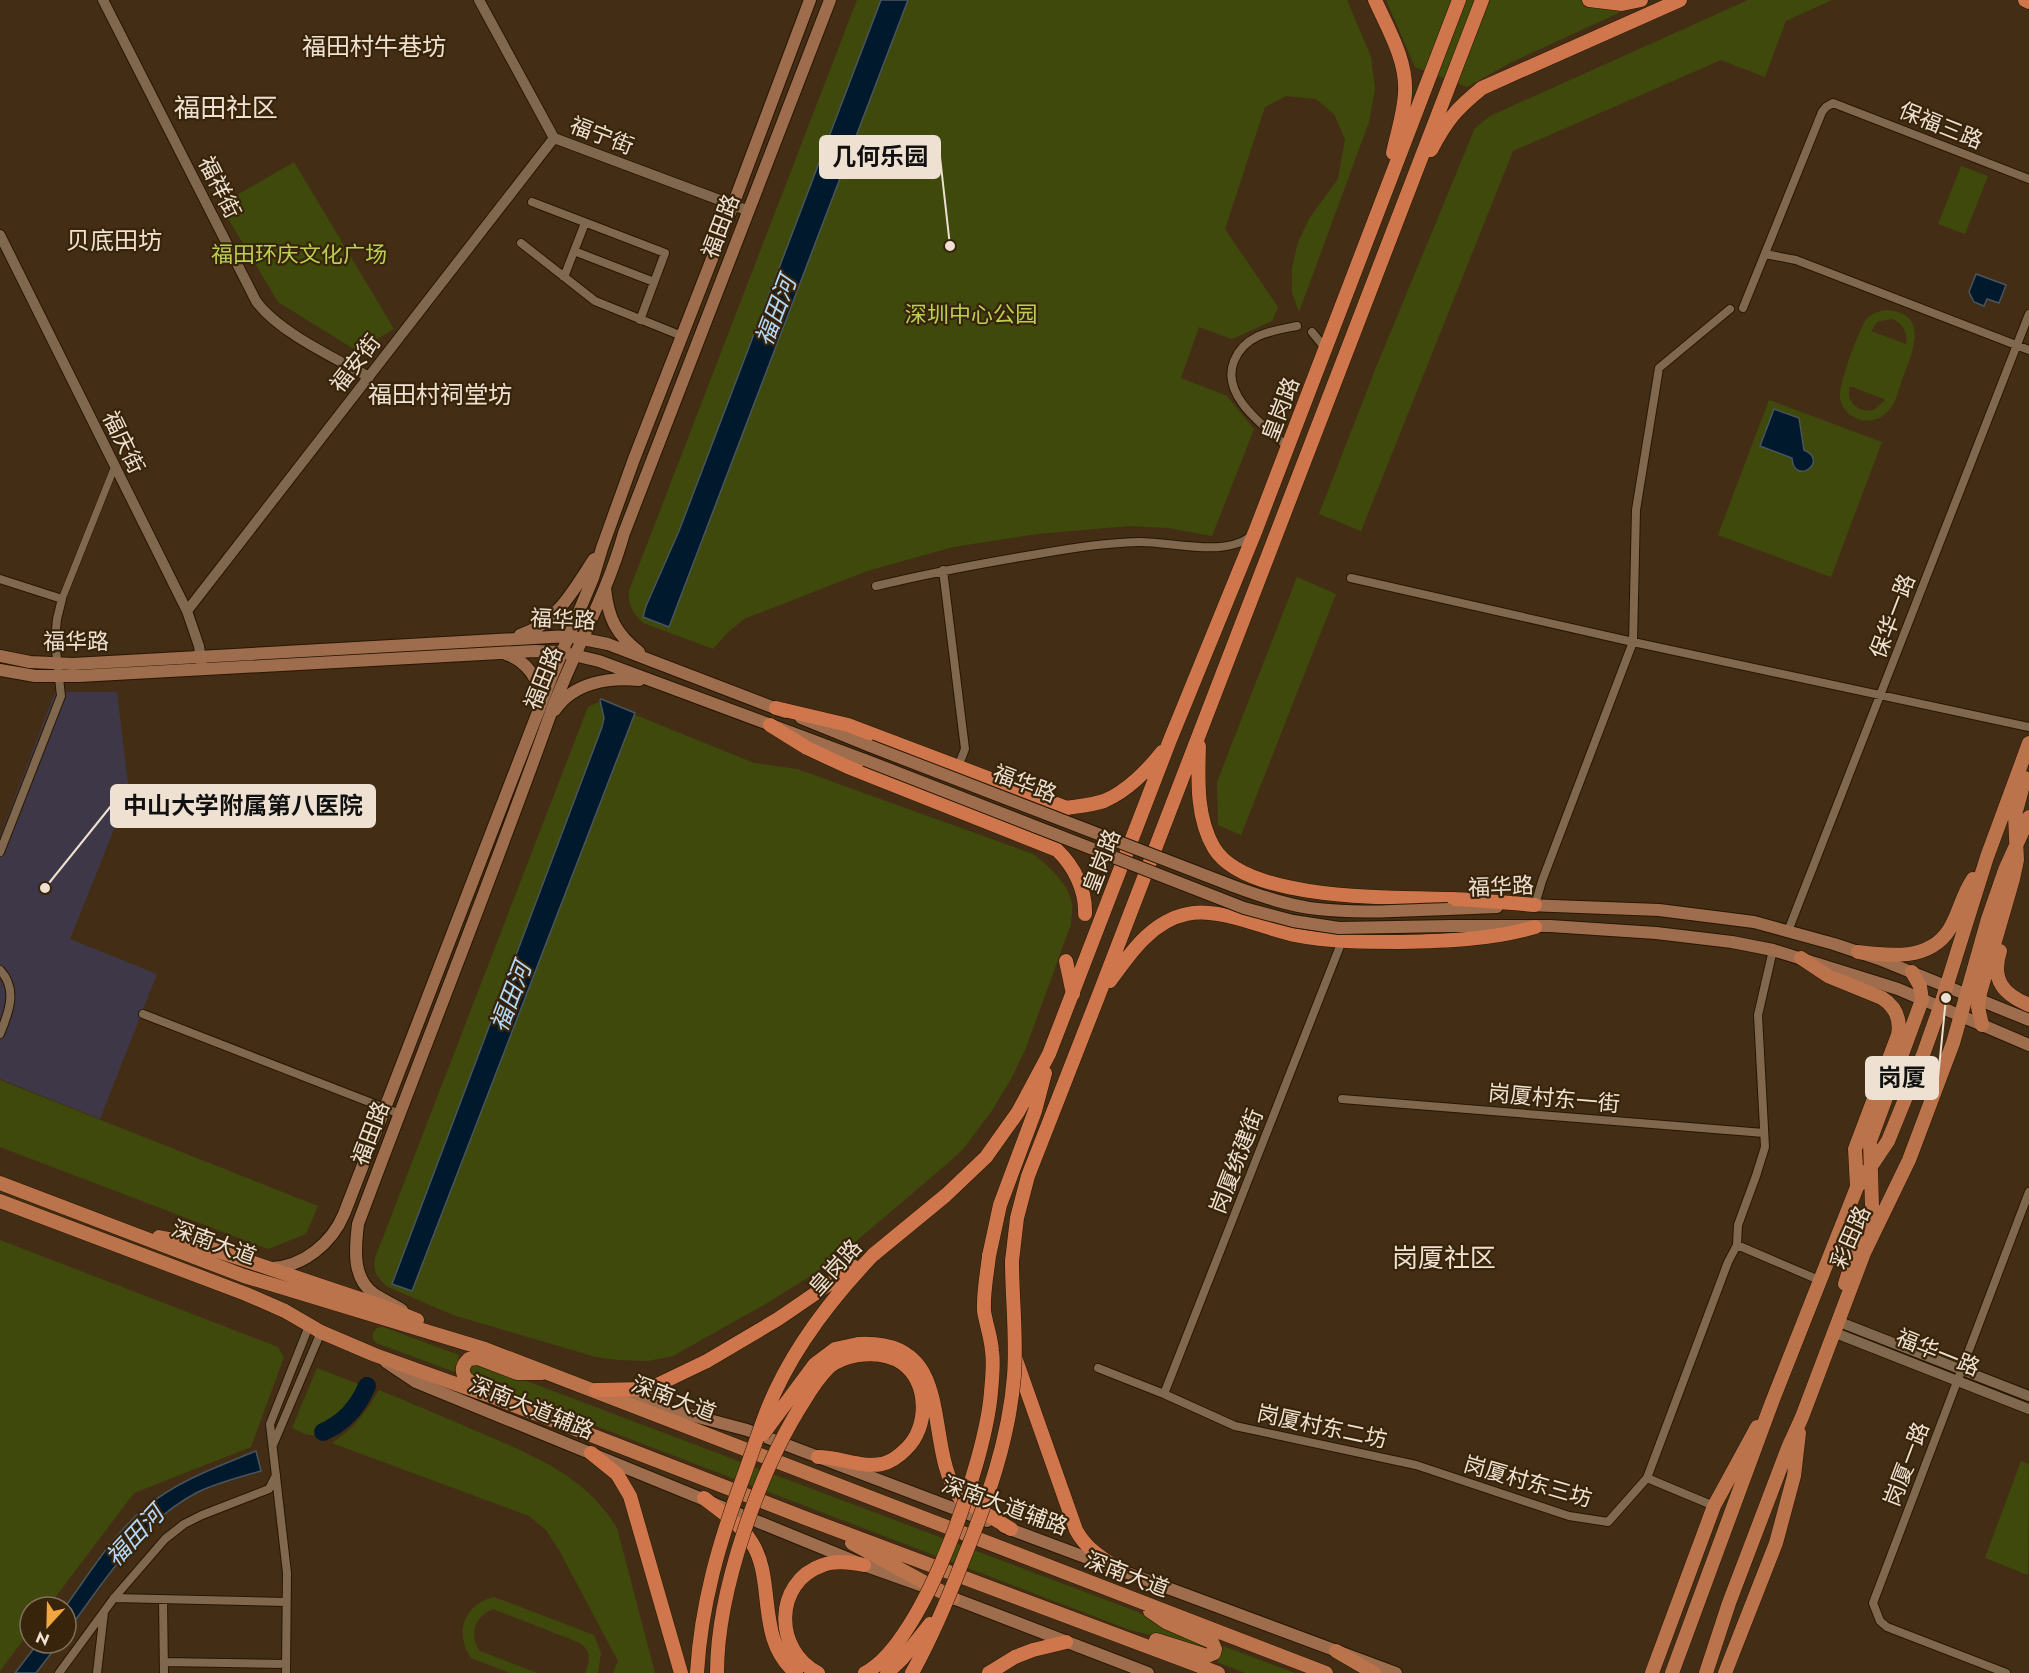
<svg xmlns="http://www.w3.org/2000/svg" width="2029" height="1673" font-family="Jost,'Noto Sans SC',sans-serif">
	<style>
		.medical { fill: #3e3747 }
		.green { fill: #3f490c; fill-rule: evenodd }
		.water { fill: #01192c; stroke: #48555e; stroke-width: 1.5 }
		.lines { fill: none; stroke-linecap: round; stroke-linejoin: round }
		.river { stroke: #01192c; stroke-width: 18 }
		.pedestrian-casing { stroke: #291600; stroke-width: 8 }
		.minor-casing { stroke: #291600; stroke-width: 10 }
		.tertiary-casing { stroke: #291600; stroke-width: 12 }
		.secondary-casing { stroke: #291600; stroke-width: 14 }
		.primary-casing { stroke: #291600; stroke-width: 15 }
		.trunk-casing { stroke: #291600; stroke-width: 15 }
		.pedestrian { stroke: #7f684d; stroke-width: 7 }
		.minor { stroke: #7f684d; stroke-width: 8 }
		.tertiary { stroke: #7f684d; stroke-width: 10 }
		.secondary { stroke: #9d6d4d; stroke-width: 12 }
		.primary { stroke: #bb734c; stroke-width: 14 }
		.trunk { stroke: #cf764c; stroke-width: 14 }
		.secondary-bridge-casing { stroke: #291600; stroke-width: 14; stroke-linecap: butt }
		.trunk-bridge-casing { stroke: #291600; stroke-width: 15; stroke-linecap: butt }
		.secondary-bridge { stroke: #9d6d4d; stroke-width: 12 }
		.trunk-bridge { stroke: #cf764c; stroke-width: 14 }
		.labels { text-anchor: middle; stroke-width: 4.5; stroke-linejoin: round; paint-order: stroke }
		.street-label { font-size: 22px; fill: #eee1d2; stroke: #38240a }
		.park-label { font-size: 22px; fill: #b9d052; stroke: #38240a }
		.neighbourhood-label { font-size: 24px; fill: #eee1d2; stroke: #38240a }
		.water-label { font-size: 24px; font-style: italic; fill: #b3d9fa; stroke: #38240a }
		.quarter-label { font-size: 26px; fill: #eee1d2; stroke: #38240a }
		.leader { fill: none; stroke: #eee1d2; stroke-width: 2 }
		.callout-dot { fill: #eee1d2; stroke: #38240a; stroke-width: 2 }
		.callout { fill: #eee1d2; stroke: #eee1d2; stroke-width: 2 }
		.callout-label { font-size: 24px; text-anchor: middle; font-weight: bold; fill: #111 }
	</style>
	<rect width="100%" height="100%" fill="#432e15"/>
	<!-- medical -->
	<path class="medical" d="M55 692H117L129 792 70 939 157 974 100 1119 0 1079V836Z"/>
	<!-- green -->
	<path class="green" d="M857 0H1347L1371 57 1375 88 1369 122 1299 312 1292 293V268L1298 242 1310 217 1338 179 1345 139 1334 114 1316 99 1286 96 1265 107 1225 229 1278 307 1272 321 1232 339 1199 327 1181 378 1227 396 1254 429 1212 536 1168 528 1129 526 1037 534 953 547 867 571 744 619 727 633 713 649 643 623C633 613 628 606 629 591Z
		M1386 0H1647L1510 63 1467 87 1415 67Z
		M1748 0H1832L1786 21 1765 77 1721 60 1513 151 1361 531 1319 514 1375 370 1475 128 1490 116Z
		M294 162 394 329 357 351 278 302 220 205Z
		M1961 166 1988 176 1965 234 1938 224Z
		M1886 310C1930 313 1913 351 1903 377 1899 388 1896 405 1886 413 1878 421 1866 423 1856 418 1847 414 1841 407 1840 397 1838 386 1859 329 1866 320 1871 314 1878 311 1886 310ZM1892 319C1903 323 1908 332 1906 344L1871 331 1877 322ZM1850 386 1884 399 1885 400 1874 410C1858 413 1845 402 1850 386Z
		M1769 400 1882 442 1831 577 1718 535Z
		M1297 577 1336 594 1241 835 1218 825 1217 782Z
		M601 701 754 763 797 769 1033 854C1048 865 1069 884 1072 904 1073 910 1071 918 1071 924L1026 1048 1011 1079 991 1112 963 1149 948 1163 834 1260 807 1278 769 1302 673 1356 648 1361 619 1360 596 1357 453 1315 388 1287C377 1278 373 1272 375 1258L588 707Z
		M0 1080 318 1206 306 1234 268 1249 0 1147Z
		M0 1240 278 1347 284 1357 251 1447 134 1493 48 1607H30V1631L0 1671Z
		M383 1327 459 1355 455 1372 376 1343 373 1339C372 1331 376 1327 383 1327Z
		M479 1363 1138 1612 1175 1632 1205 1644 1209 1649 1130 1630 473 1379 468 1371 472 1364Z
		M317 1368 361 1385C352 1400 333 1430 315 1435 308 1437 298 1430 292 1428Z
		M379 1390C411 1403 444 1417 476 1431 530 1454 586 1475 617 1528L655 1673H613L618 1661 559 1550 546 1530 529 1516 332 1443C354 1429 366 1412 379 1390Z
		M2021 1461 2029 1464 2028 1575 1985 1558Z
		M494 1597 594 1635 601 1653 598 1673H585C591 1661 591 1651 580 1643L493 1609C475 1616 468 1635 480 1651L537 1673H510L471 1658C454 1633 464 1604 494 1597Z
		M1223 1646 1295 1673H1245L1217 1662 1221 1656Z"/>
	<!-- water -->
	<path class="water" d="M881 0H908L669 627 643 617 646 606 679 531Z
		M1976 274 2006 285 1999 303 1987 299 1984 306 1974 302 1969 292Z
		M1774 409 1799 418 1804 450C1830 461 1794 487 1792 458L1760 446Z
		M601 699 635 713 412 1291 392 1284 602 727 604 718 600 700Z
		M256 1451 261 1471C240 1477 216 1483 196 1493 138 1524 104 1582 66 1633L65 1607C90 1573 113 1534 146 1507 177 1481 219 1466 256 1451Z
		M38 1643H59L36 1673H15Z"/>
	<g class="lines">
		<!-- river -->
		<path class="river" d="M323 1432C344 1423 358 1407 367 1386"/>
		<defs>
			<path id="pedestrian" d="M62 599 115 466"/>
			<path id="minor" d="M532 202 665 253 640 320
				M521 243 595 301 682 336
				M574 251 654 282
				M1765 254 1796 260 2029 350
				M564 277 585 223
				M1743 308 1822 112 1826 107 1833 103 2029 179
				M1312 332 1325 348
				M1288 447C1265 427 1220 396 1234 361 1245 334 1272 331 1297 326
				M943 570 965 749 958 767
				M1351 578 1633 642 2029 727
				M0 579 62 599 57 619 55 641 61 696 0 852
				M876 586C930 573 983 563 1038 554 1071 548 1104 543 1138 542 1171 541 1228 559 1253 534
				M1535 905 1542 881 1633 642 1636 510 1659 368 1730 309
				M1788 931 2029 314
				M0 970C18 989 9 1012 0 1034
				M143 1014 400 1114
				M1342 1099 1764 1133
				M1737 1245 1819 1280
				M1098 1368 1164 1394 1235 1426 1416 1465 1569 1516 1608 1522 1647 1478 1728 1262 1737 1245 1738 1225 1756 1176 1765 1147 1758 1015 1773 950
				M1164 1394 1342 941
				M273 1445 321 1332
				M1647 1478 1714 1506
				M114 1598 286 1602
				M163 1600 164 1673
				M164 1662 286 1664
				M59 1673 114 1598 165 1539 184 1524 202 1515 269 1489 276 1475
				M97 1673 104 1612
				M286 1673 287 1573 270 1424 309 1326
				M2006 1673 1887 1627 1880 1621 1873 1603 2029 1192"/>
			<path id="tertiary" d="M103 0 256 301C278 332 335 358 369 377
				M479 0 554 138 749 211
				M0 235 187 611 199 646 202 669
				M187 611 554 138
				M1837 1321 2029 1396
				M1833 1332 2029 1409"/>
			<path id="secondary" d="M605 588C608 618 616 634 639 652
				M520 635C556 624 575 588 594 559
				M506 654C527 661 540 680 541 702
				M0 656 30 662 73 664 568 636 608 644 785 712
				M0 670 35 676H79L535 651 561 652 599 661 865 760
				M555 710C573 683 608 677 639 680
				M801 718 870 746
				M1527 905 1659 910 1754 922 1834 944 1879 959 2029 1020
				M1448 909 1497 907
				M1451 926H1550L1656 933 1732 942 1773 950 1898 989 2029 1045
				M271 1268C303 1267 332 1243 344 1214L550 681 593 578 602 548 634 459 733 205 810 0
				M402 1310C393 1304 383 1300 374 1294 352 1278 355 1249 358 1224 421 1055 488 888 549 718 571 656 606 598 624 533L830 0
				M386 1362 416 1382 864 1565 923 1586
				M627 1398 747 1430 987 1521
				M1004 1527 1396 1673
				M945 1595 1148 1673"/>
			<path id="primary" d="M2000 951C1991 980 2003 994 2029 1005
				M1858 952C1889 956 1929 961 1949 930 1959 914 1962 895 1973 879
				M1982 1025 1978 1007 1980 993 2013 879 2017 860 2015 815 2025 778
				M0 1183 244 1276 485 1349 1326 1673
				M1857 1187 1888 1141 1923 1055 1940 1007 1987 857 2029 743
				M0 1201 246 1294 285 1311 321 1332 375 1355 498 1399 805 1518 1218 1673
				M1867 1236 1872 1206 1870 1141 1922 1000 1920 986 1912 972
				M159 1237 200 1245 387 1308 417 1320
				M1840 1246 1849 1231H1854L1857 1234V1244L1845 1284
				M477 1385C464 1380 457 1370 469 1359L478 1358 517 1373H542
				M852 1543 953 1598
				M1150 1611 1166 1622 1212 1642 1215 1649 1214 1653 1207 1656 1156 1640
				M1336 1651 1374 1673
				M1652 1673 1714 1506 1757 1427
				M1672 1673 1772 1402 1857 1187 1855 1149 1898 1035C1901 1019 1896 1007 1882 998L1828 976 1801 958
				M1706 1673 1729 1603 1788 1448 1802 1417 1864 1253 1909 1160 1953 1043 1988 919 2005 870 2029 817
				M1725 1673 1776 1543 1794 1476 1799 1433"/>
			<path id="trunk" d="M1375 0C1388 29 1407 60 1405 93 1404 113 1397 134 1393 153
				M1589 0 1622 4 1641 0
				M2025 0 2029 2
				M1431 150C1447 120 1456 109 1482 88L1680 0
				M776 708 848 725 1067 808C1079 806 1092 805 1104 801 1126 792 1148 770 1162 752
				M770 725 807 748 848 767 1057 850C1074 866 1086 890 1085 914
				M1199 746C1198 780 1196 817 1214 848 1247 902 1396 897 1453 899 1480 900 1508 903 1535 905
				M1066 961 1073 994
				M1110 981C1130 953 1152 921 1187 914 1218 907 1263 928 1294 935 1329 942 1364 942 1399 942 1445 941 1490 940 1535 927
				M873 1255 946 1195 986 1157 1018 1112 1049 1054 1170 740 1255 532 1459 0
				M989 1256 1000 1205 1035 1111 1045 1073
				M1012 1261 1017 1218 1028 1176 1098 997 1482 0
				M858 1344C960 1338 921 1445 960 1498L1011 1529
				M1015 1357 1076 1530C1086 1549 1103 1559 1120 1570
				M596 1390 643 1389 655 1386 707 1361
				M591 1453 617 1474 630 1496 681 1673
				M818 1457C840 1457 861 1468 882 1464 891 1462 899 1456 906 1449 929 1427 929 1383 902 1363 889 1354 873 1353 858 1355
				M704 1498C720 1511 741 1524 752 1543 776 1581 755 1639 796 1673
				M1015 1657 1033 1650 1066 1642
				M818 1673C774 1651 773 1582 823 1565 836 1560 850 1562 864 1565"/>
		</defs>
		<!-- pedestrian casing -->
		<use href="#pedestrian" class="pedestrian-casing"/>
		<!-- minor casing -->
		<use href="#minor" class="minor-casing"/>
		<!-- tertiary casing -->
		<use href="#tertiary" class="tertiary-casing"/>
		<!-- secondary casing -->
		<use href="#secondary" class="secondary-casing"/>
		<!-- primary casing -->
		<use href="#primary" class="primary-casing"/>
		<!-- trunk casing -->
		<use href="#trunk" class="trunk-casing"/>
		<!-- pedestrian -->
		<use href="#pedestrian" class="pedestrian"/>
		<!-- minor -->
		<use href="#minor" class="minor"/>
		<!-- tertiary -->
		<use href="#tertiary" class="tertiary"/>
		<!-- secondary -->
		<use href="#secondary" class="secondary"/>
		<!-- primary -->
		<use href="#primary" class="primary"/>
		<!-- trunk -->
		<use href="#trunk" class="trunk"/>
		<defs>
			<path id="secondary-bridge" d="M870 746 1233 886C1260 896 1289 906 1318 909 1361 914 1404 910 1448 909
				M865 760 1244 908 1293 921 1339 928 1451 926"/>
			<path id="trunk-bridge" d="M707 1361 778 1319 854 1267
				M763 1434 815 1364 835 1349 858 1344
				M697 1673C701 1605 719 1542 743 1478 751 1456 758 1434 766 1413 789 1353 829 1301 873 1255
				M717 1673C717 1591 760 1469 804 1401 811 1389 819 1377 829 1367 837 1360 847 1357 858 1355
				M865 1673C925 1642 986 1458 991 1392 992 1379 994 1364 992 1351 991 1337 986 1324 984 1311 983 1293 987 1274 989 1256
				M887 1673 902 1659 930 1624
				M912 1673C932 1637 948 1599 963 1560 987 1501 1009 1440 1014 1376 1017 1338 1012 1299 1012 1261
				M989 1673 1015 1657"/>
		</defs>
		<!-- secondary-bridge casing -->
		<use href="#secondary-bridge" class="secondary-bridge-casing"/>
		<!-- trunk-bridge casing -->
		<use href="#trunk-bridge" class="trunk-bridge-casing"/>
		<!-- secondary-bridge -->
		<use href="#secondary-bridge" class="secondary-bridge"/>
		<!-- trunk-bridge -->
		<use href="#trunk-bridge" class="trunk-bridge"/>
	</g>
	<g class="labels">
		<!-- street labels -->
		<g class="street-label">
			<text transform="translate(1941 125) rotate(22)" y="8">保福三路</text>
			<text transform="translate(602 135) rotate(21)" y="8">福宁街</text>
			<text transform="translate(220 187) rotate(63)" y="8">福祥街</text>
			<text transform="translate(720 226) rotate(-69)" y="8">福田路</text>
			<text transform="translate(355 363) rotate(-52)" y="8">福安街</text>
			<text transform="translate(1280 409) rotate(-69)" y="8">皇岗路</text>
			<text transform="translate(124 442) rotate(64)" y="8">福庆街</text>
			<text transform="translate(1892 616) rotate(-69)" y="8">保华一路</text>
			<text transform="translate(563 619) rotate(3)" y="8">福华路</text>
			<text x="76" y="649">福华路</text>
			<text transform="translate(543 678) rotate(-68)" y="8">福田路</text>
			<text transform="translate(1025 783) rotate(21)" y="8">福华路</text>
			<text transform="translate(1101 861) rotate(-69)" y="8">皇岗路</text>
			<text transform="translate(1501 886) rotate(-2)" y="8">福华路</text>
			<text transform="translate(1554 1098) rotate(5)" y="8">岗厦村东一街</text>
			<text transform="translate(370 1133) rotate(-69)" y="8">福田路</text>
			<text transform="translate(1236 1161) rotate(-69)" y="8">岗厦统建街</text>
			<text transform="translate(1850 1237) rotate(-66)" y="8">彩田路</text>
			<text transform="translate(214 1242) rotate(20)" y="8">深南大道</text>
			<text transform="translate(835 1267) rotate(-48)" y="8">皇岗路</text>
			<text transform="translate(1938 1352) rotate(22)" y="8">福华一路</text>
			<text transform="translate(674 1398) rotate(21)" y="8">深南大道</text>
			<text transform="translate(532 1407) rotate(22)" y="8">深南大道辅路</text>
			<text transform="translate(1322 1426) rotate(12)" y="8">岗厦村东二坊</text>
			<text transform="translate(1906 1464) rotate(-69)" y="8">岗厦一路</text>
			<text transform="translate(1528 1481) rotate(16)" y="8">岗厦村东三坊</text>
			<text transform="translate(1005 1505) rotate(20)" y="8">深南大道辅路</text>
			<text transform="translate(1127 1574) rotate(21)" y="8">深南大道</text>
		</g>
		<!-- park labels -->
		<g class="park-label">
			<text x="299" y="262">福田环庆文化广场</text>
			<text x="971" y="322">深圳中心公园</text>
		</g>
		<!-- neighbourhood labels -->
		<g class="neighbourhood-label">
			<text x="374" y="55">福田村牛巷坊</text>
			<text x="114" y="249">贝底田坊</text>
			<text x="440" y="403">福田村祠堂坊</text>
		</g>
		<!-- water labels -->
		<g class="water-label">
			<text transform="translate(776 311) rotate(-69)" y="8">福田河</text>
			<text transform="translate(511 997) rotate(-69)" y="8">福田河</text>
			<text transform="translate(135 1536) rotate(-47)" y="8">福田河</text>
		</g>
		<!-- quarter labels -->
		<g class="quarter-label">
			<text x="226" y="117">福田社区</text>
			<text x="1444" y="1267">岗厦社区</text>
		</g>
	</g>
	<!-- callouts -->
	<path class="leader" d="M950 246L940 157M45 888L111 806M1946 998L1938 1078"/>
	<g class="callout-dot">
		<circle cx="950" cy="246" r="6"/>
		<circle cx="45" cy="888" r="6"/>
		<circle cx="1946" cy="998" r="6"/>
	</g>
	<g class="callout">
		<rect x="820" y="136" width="120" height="42" rx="6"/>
		<rect x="111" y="785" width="264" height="42" rx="6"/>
		<rect x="1866" y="1057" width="72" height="42" rx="6"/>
	</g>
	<g class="callout-label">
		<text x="880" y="165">几何乐园</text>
		<text x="243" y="814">中山大学附属第八医院</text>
		<text x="1902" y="1086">岗厦</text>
	</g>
	<!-- north arrow -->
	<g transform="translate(48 1625) rotate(202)"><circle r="28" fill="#38240a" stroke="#81705a" stroke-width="1.5"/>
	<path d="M0-4.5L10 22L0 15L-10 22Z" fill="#f1a640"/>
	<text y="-9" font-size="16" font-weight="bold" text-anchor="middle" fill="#eee1d2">N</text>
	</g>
</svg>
